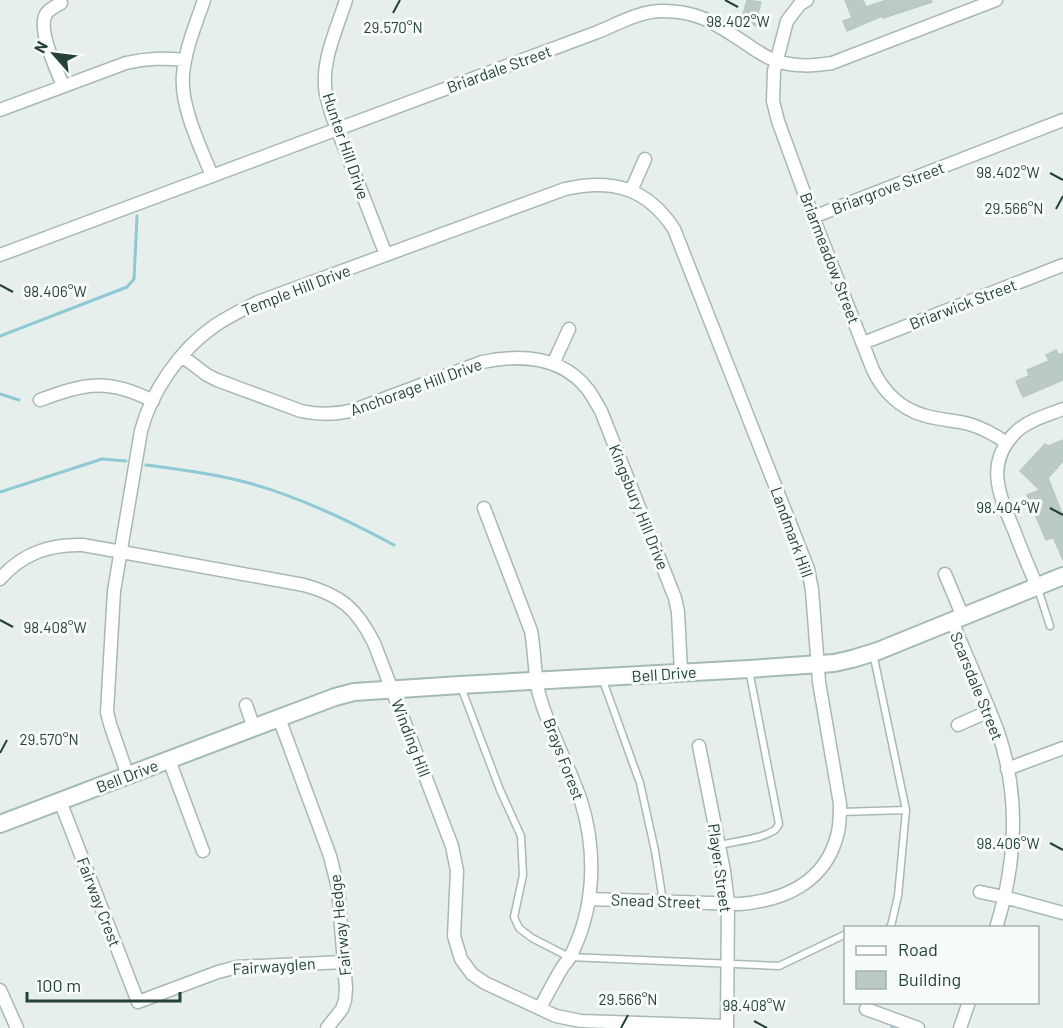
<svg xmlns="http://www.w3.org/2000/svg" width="1063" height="1028" font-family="Barlow,sans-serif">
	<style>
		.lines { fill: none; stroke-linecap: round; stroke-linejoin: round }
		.stream { stroke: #8ec9d4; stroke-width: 3 }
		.building { fill: #bbcac4; stroke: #b8c9c2; stroke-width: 1.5 }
		.lane-casing { stroke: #a8b8b2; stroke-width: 9 }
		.street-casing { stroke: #a8b8b2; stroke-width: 15 }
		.secondary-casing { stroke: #a4bbb3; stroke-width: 20 }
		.lane { stroke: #fff; stroke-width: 6 }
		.street { stroke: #fff; stroke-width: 12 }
		.secondary { stroke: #fff; stroke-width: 16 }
		.ticks { fill: none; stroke: #24423a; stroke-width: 2 }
		.labels { text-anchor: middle; stroke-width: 6; stroke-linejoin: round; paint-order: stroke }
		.street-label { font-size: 16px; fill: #24423a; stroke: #f7fbf9 }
		.ticks-label { font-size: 15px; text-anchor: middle; fill: #24423a; stroke: #f7fbf9; stroke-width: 6; stroke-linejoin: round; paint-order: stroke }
	</style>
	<rect width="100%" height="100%" fill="#e6efeb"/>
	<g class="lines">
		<!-- stream -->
		<path class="stream" d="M0 336 127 287 134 279 137 216
			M0 394 19 400
			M146 465C178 469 210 473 241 481 294 494 346 519 394 545
			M0 492 102 459 126 461
			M892 1028V1026"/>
	</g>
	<!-- building -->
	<path class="building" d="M747 0 761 2 758 13 764 15 760 27 748 23 749 20 742 18Z
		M845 0H863L866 7 887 0H931L932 2 883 18 882 16 847 31 843 21 852 18Z
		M1056 350 1059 355 1063 353V380L1023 397 1016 381 1029 376 1027 370 1049 361 1046 355Z
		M1063 440V461L1048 478 1063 516V560L1053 537 1046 540 1027 495 1040 490 1020 471 1045 444 1048 446Z"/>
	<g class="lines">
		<defs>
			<path id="lane" d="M1038 589 1050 626
				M873 653 906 810 898 896 891 926 889 928
				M602 678 640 783 655 851 663 901
				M461 687 500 790 521 836 523 875 514 917 519 928 532 938 569 957 779 966 846 934
				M840 812 906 810
				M718 845C733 842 761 839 773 831 776 830 777 827 779 824L749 670"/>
			<path id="street" d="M204 0C196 24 185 49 183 75 180 106 201 148 212 176
				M346 0C337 29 320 63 326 94 327 100 330 107 331 113L386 255
				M807 0 800 4 787 21 774 71 773 101 778 121 813 217 873 370C883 391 900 408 923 415 938 420 954 420 969 424 983 428 995 435 1007 443
				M61 3C56 6 49 9 46 14 37 30 57 70 63 86
				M0 110 126 63C147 58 163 58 185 60
				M631 191 645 159
				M813 217 1063 120
				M0 255 595 33C616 25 637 12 660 11 698 10 716 24 745 43 755 50 766 58 777 61 796 67 813 66 832 63L996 0
				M863 343 1063 265
				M182 356 207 375 217 380 301 411C319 415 335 415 354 410L482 362C521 354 563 356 589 391 593 397 597 404 601 411L675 598 678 612 681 672
				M553 364 569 329
				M40 400C86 383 108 378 153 401
				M484 508 531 631C535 652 534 674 539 694 549 731 569 765 581 801 597 852 595 909 570 957 568 961 564 964 562 968 554 981 547 995 540 1008
				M945 574 963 617
				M0 579C23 553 50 544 83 545L304 585C341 595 357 609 374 643L452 846 457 871 454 936 461 959 472 974 485 983 556 1016 581 1021 727 1026 728 903 724 871 699 746
				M1037 586C1029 568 1021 549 1014 530 999 495 984 462 1017 431 1029 420 1048 415 1063 409
				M952 621C967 658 984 695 998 732 1020 796 1016 864 996 928
				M246 705 254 728
				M279 718 330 856 338 888 346 988 345 1000 342 1009 327 1028
				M958 725 989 711
				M169 760 203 851
				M1007 769 1063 748
				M128 776 110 724 107 712 114 591 141 431C151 392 180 350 213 327 227 317 242 310 258 302L565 189C612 178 647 188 674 229L808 569 812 590 819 682 840 804C840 813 840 823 838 832 827 881 786 900 740 904L589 899
				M60 801 138 1002 218 972 237 967 344 962
				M980 892 1004 897 1063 913
				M0 990 17 1028
				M866 1009 918 1028
				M960 1028 969 1002"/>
			<path id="secondary" d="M0 824 279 718 335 697 354 692 460 685 749 669 834 663 852 659 878 651 1063 576"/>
		</defs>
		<!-- lane casing -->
		<use href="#lane" class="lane-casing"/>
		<!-- street casing -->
		<use href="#street" class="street-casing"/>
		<!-- secondary casing -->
		<use href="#secondary" class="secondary-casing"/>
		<!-- lane -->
		<use href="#lane" class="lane"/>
		<!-- street -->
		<use href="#street" class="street"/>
		<!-- secondary -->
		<use href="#secondary" class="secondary"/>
	</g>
	<!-- ticks -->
	<path class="ticks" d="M725 0 738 7M393 13 400 0M1050 173 1063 180M1056 209 1063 196M0 285 13 292M1050 508 1063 515M0 620 13 627M0 753 7 740M1050 843 1063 850M754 1021 767 1028M621 1028 628 1015"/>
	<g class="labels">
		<!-- street labels -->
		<g class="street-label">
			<text transform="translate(499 69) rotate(-20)" y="6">Briardale Street</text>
			<text transform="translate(346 146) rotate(71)" y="6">Hunter Hill Drive</text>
			<text transform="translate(888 188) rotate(-21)" y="6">Briargrove Street</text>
			<text transform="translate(830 258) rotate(69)" y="6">Briarmeadow Street</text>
			<text transform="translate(296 290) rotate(-21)" y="6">Temple Hill Drive</text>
			<text transform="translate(963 304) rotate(-21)" y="6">Briarwick Street</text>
			<text transform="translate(416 387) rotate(-20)" y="6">Anchorage Hill Drive</text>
			<text transform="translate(639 507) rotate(68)" y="6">Kingsbury Hill Drive</text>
			<text transform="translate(792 532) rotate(70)" y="6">Landmark Hill</text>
			<text transform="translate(664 674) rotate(-4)" y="6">Bell Drive</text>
			<text transform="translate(977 686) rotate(68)" y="6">Scarsdale Street</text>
			<text transform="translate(411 738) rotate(69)" y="6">Winding Hill</text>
			<text transform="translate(564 759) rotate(69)" y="6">Brays Forest</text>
			<text transform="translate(127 776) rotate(-21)" y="6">Bell Drive</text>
			<text transform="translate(720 868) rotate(82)" y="6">Player Street</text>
			<text transform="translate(656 901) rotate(2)" y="6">Snead Street</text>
			<text transform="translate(99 902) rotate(69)" y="6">Fairway Crest</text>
			<text transform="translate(340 925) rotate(-96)" y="6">Fairway Hedge</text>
			<text transform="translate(274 966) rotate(-4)" y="6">Fairwayglen</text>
		</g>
	</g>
	<g class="ticks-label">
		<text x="738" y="27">98.402°W</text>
		<text x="393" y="33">29.570°N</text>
		<text x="1008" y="178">98.402°W</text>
		<text x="1014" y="214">29.566°N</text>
		<text x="55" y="297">98.406°W</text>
		<text x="1008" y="513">98.404°W</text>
		<text x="55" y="633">98.408°W</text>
		<text x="49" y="745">29.570°N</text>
		<text x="1008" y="849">98.406°W</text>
		<text x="628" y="1005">29.566°N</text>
		<text x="754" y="1011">98.408°W</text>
	</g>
	<!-- legend -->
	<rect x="844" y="926" width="195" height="78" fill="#f7fbf9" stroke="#a3b1ad" stroke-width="1.5"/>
	<rect x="856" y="946" width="30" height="9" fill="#ffffff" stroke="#a3b1ad" stroke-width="1.5"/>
	<text x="898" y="956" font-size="18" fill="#24423a">Road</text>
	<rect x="856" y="971" width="30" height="18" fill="#bbcac4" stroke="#a3b1ad" stroke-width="1.5"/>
	<text x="898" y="986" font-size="18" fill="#24423a">Building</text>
	<!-- north arrow -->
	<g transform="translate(54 54) rotate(298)" stroke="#f7fbf9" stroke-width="4.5" paint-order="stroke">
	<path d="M0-4.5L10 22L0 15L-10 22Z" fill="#24423a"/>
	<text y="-9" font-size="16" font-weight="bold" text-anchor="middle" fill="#24423a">N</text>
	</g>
	<!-- scale -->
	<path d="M27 992v9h153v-9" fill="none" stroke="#24423a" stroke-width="3"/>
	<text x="36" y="992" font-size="18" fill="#24423a" stroke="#f7fbf9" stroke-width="4.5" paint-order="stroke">100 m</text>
</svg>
